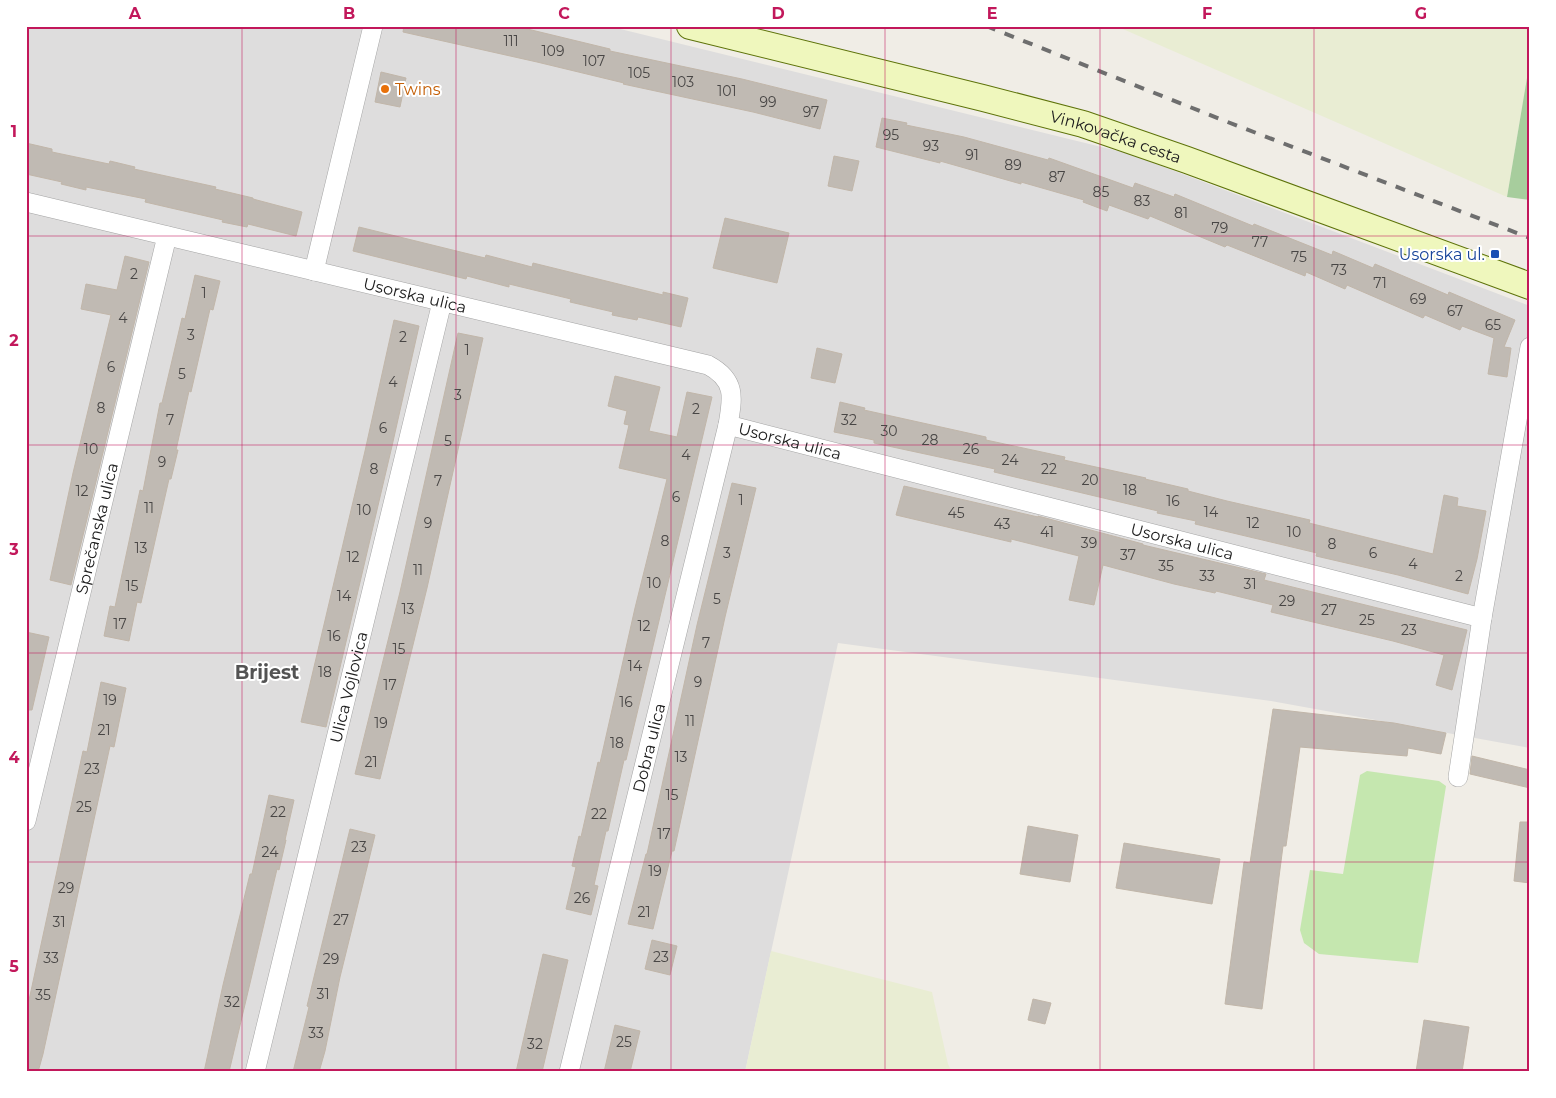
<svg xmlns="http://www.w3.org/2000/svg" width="1556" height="1098" font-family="Montserrat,sans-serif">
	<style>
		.residential { fill: #dedddd }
		.farmland { fill: #e9edd3 }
		.grass { fill: #c5e7af }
		.forest { fill: #a7cd9d }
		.building { fill: #c0bab3; stroke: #c1b6a9 }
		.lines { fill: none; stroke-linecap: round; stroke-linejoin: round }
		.street-casing { stroke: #a4a4a4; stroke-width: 20 }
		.secondary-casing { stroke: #5e730a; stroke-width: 28 }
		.street { stroke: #fff; stroke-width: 19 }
		.secondary { stroke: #eff7bd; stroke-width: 26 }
		.rail { stroke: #6e6e6e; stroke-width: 4; stroke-dasharray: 10 10; stroke-linecap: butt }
		.grid { fill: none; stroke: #c2185b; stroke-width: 1; stroke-opacity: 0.55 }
		.food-dot { fill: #e8710a; stroke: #fff; stroke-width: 2 }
		.transit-dot { fill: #1a4fb4; stroke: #fff; stroke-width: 2 }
		.labels { text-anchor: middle; stroke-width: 4; stroke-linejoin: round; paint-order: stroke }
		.number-label { font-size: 14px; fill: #484645 }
		.food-label { font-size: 16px; fill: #c56008; stroke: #fff; text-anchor: start }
		.street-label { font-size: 16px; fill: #202020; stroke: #fff }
		.transit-label { font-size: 16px; fill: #164399; stroke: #fff; text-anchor: end }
		.quarter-label { font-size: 19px; font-weight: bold; fill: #535353; stroke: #fff }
		.neatline { fill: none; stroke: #c2185b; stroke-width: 2 }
		.grid-label { font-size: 16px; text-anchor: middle; font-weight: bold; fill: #c2185b }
	</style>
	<rect width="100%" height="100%" fill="#f0ede6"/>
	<!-- residential -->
	<path class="residential" d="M26 26H608L1130 154 1530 306V748L1271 701 838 643 745 1072H26Z"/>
	<!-- farmland -->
	<path class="farmland" d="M1116 26H1530V60L1507 197Z
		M771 951 932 992 948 1064 952 1072H745Z"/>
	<!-- grass -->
	<path class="grass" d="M1367 771 1439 781 1446 786 1418 963 1319 954 1304 943 1300 930 1310 870 1343 874 1360 775Z"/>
	<!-- forest -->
	<path class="forest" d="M1530 60V200L1507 197Z"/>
	<!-- building -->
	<path class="building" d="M404 26H515L610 49V51L742 79 827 100 820 129 753 112 623 84 624 83 537 62 403 32Z
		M381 72 406 78 400 107 375 102Z
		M882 118 907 123 906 125 964 137 1048 160 1049 158 1133 188 1135 183 1174 197 1175 194 1253 226 1254 224 1332 255 1333 251 1373 268 1375 264 1448 295 1449 292 1515 320 1504 347 1511 348 1507 377 1488 374 1494 338 1462 326 1460 330 1425 315 1423 318 1347 285 1345 289 1306 272 1305 276 1227 245 1225 247 1150 216 1148 219 1109 205 1107 211 1083 202 1084 200 1021 182V184L940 161V163L876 147Z
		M26 143 52 149V152L109 164 110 161 135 167 134 169 216 187 215 189 253 198V199L302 212 296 236 248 224 247 227 222 222 223 220 145 202 146 199 86 187V190L61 184 62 182 26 174Z
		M834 156 859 161 852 191 828 186Z
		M725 218 789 233 777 283 713 268Z
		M359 227 485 258 486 255 532 267 533 263 663 295V292L688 298 681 327 638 317 637 320 612 315 613 312 570 302 571 299 509 284V287L467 276 466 279 353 251Z
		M125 256 149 262 71 585 50 580 73 473 111 315 81 309 86 284 117 290Z
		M195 275 220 281 213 310 210 309 191 392 189 391 176 450H178L171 479H169L141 603 137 602 129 641 104 636 110 606 115 607 140 490 143 491 160 403H162L182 318 185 319Z
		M394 320 419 326 392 446 326 727 301 722 365 451Z
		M458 333 483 338 427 588 380 779 355 774 400 592Z
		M817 348 842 354 835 383 811 378Z
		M615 376 660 387 649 431 677 437 687 392 712 397 626 760H624L608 831H606L594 885 598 886 591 915 566 909 576 867 572 866 579 836 581 837 598 762 600 763 635 608 667 479 619 468 629 425 624 424 627 411 608 406Z
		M840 402 865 408 864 410 986 437V440L1065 457 1064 460 1146 478 1145 479 1188 489V491L1227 501 1310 520 1309 523 1433 554 1444 495 1458 498 1457 506 1486 511 1477 559 1468 594 1398 575 1316 556 1317 553 1195 524 1196 521 1157 513 1158 511 994 472 995 469 874 443V440L834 432Z
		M732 483 756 488 725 617 674 851H672L653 929 628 924 646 854H647L697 625Z
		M904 486 1038 517V516L1143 544V545L1266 574 1264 580 1467 630 1452 690 1436 685 1444 655 1393 641 1271 612 1273 605 1216 591 1215 593 1174 584 1103 565 1094 605 1069 600 1079 556 1011 539V542L896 515Z
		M26 632 49 637 32 710H26Z
		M101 682 126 688 114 747 110 746 43 1054 38 1072H26V1014L83 751 87 752Z
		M1273 709 1394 723 1446 733 1441 754 1408 748 1407 756 1300 747 1286 846H1283L1262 1009 1225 1004 1244 862 1250 863Z
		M1472 756 1530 770V788L1470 774Z
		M269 795 294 800 285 840H286L279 870 277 869 229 1072H204L223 985 250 874H252Z
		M1520 822H1530V883L1514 881Z
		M1028 826 1078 835 1070 882 1020 874Z
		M350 829 375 835 340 977 325 1051 319 1072H293L309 1007 307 1006 314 977Z
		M1124 843 1220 859 1212 904 1116 888Z
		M652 940 677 946 670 975 645 969Z
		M543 954 568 960 542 1072H516Z
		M1033 999 1051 1003 1045 1024 1028 1020Z
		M1424 1020 1469 1027 1462 1072H1416Z
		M615 1025 640 1031 630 1072H604Z"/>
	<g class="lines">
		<defs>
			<g id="street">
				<path id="s1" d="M26 202 708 365C736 380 733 397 728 425L1482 618"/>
				<path d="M314 271 373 26"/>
				<path d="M1458 777 1482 618 1530 347"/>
				<path id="s2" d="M26 821 167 236"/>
				<path id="s3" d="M255 1072 442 302"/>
				<path id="s4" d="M569 1072 728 425"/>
			</g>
			<g id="secondary">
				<path id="s5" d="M690 26 983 98 1083 124 1187 160 1530 286"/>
			</g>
		</defs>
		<!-- street casing -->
		<use href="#street" class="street-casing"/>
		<!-- secondary casing -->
		<use href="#secondary" class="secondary-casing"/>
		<!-- street -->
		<use href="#street" class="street"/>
		<!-- secondary -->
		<use href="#secondary" class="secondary"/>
		<!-- rail -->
		<path class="rail" d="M986 26 1225 121 1530 238"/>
	</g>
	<!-- grid -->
	<path class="grid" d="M242 26V1072M456 26V1072M671 26V1072M885 26V1072M1100 26V1072M1314 26V1072M26 236H1530M26 445H1530M26 653H1530M26 862H1530"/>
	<!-- markers -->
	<circle class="food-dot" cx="385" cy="89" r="5"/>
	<rect class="transit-dot" x="1490" y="249" width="10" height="10" rx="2.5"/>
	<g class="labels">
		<!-- number labels -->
		<g class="number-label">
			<text x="511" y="46">111</text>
			<text x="553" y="56">109</text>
			<text x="594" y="66">107</text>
			<text x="639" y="78">105</text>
			<text x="683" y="87">103</text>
			<text x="727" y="96">101</text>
			<text x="768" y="107">99</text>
			<text x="811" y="117">97</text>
			<text x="891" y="140">95</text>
			<text x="931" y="151">93</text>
			<text x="972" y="160">91</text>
			<text x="1013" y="170">89</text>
			<text x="1057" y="182">87</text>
			<text x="1101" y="197">85</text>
			<text x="1142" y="206">83</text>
			<text x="1181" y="218">81</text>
			<text x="1220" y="233">79</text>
			<text x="1260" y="247">77</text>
			<text x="1299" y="262">75</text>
			<text x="1339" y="275">73</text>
			<text x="134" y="279">2</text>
			<text x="1380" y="288">71</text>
			<text x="204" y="298">1</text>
			<text x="1418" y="304">69</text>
			<text x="1455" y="316">67</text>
			<text x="123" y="323">4</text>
			<text x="1493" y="330">65</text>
			<text x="191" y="340">3</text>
			<text x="403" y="342">2</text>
			<text x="467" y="355">1</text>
			<text x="111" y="372">6</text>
			<text x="182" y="379">5</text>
			<text x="393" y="387">4</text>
			<text x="458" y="400">3</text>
			<text x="101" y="413">8</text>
			<text x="696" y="414">2</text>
			<text x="170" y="425">7</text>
			<text x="849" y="425">32</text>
			<text x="383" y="433">6</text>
			<text x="889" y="436">30</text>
			<text x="930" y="445">28</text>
			<text x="448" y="446">5</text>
			<text x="91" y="454">10</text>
			<text x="971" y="454">26</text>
			<text x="686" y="460">4</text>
			<text x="1010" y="465">24</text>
			<text x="162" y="467">9</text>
			<text x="374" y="474">8</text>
			<text x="1049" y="474">22</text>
			<text x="1090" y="485">20</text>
			<text x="438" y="486">7</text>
			<text x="1130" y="495">18</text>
			<text x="82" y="496">12</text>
			<text x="676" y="502">6</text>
			<text x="741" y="505">1</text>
			<text x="1173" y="506">16</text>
			<text x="149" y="513">11</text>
			<text x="364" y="515">10</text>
			<text x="1211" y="517">14</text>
			<text x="956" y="518">45</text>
			<text x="428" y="528">9</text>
			<text x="1253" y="528">12</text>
			<text x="1002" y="529">43</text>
			<text x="1047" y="537">41</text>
			<text x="1294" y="537">10</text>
			<text x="665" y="546">8</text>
			<text x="1089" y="548">39</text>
			<text x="1332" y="549">8</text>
			<text x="141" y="553">13</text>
			<text x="727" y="558">3</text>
			<text x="1373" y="558">6</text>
			<text x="1128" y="560">37</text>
			<text x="353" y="562">12</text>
			<text x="1413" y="569">4</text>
			<text x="1166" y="571">35</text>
			<text x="418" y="575">11</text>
			<text x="1207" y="581">33</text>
			<text x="1459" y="581">2</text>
			<text x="654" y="588">10</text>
			<text x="1250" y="589">31</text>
			<text x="132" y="591">15</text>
			<text x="344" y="601">14</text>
			<text x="717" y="604">5</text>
			<text x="1287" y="606">29</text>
			<text x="408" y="614">13</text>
			<text x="1329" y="615">27</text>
			<text x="1367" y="625">25</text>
			<text x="120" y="629">17</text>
			<text x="644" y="631">12</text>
			<text x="1409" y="635">23</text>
			<text x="334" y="641">16</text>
			<text x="706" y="648">7</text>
			<text x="399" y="654">15</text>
			<text x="635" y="671">14</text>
			<text x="325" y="677">18</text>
			<text x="698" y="687">9</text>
			<text x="390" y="690">17</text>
			<text x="110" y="705">19</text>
			<text x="626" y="707">16</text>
			<text x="690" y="726">11</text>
			<text x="381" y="728">19</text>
			<text x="104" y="735">21</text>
			<text x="617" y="748">18</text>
			<text x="681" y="762">13</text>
			<text x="371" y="767">21</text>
			<text x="92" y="774">23</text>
			<text x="672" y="800">15</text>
			<text x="84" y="812">25</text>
			<text x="278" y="817">22</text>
			<text x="599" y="819">22</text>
			<text x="664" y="839">17</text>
			<text x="359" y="852">23</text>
			<text x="270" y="857">24</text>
			<text x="655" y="876">19</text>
			<text x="66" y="893">29</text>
			<text x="582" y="903">26</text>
			<text x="644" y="917">21</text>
			<text x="341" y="925">27</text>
			<text x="59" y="927">31</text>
			<text x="661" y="962">23</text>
			<text x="51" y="963">33</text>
			<text x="331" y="964">29</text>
			<text x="323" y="999">31</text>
			<text x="43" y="1000">35</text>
			<text x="232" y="1007">32</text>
			<text x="316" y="1038">33</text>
			<text x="624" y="1047">25</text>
			<text x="535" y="1049">32</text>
		</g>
		<!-- food labels -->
		<g class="food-label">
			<text x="395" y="95">Twins</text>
		</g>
		<!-- street labels -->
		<g class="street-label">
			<text dy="6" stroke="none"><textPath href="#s5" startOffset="440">Vinkovačka cesta</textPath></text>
			<text dy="6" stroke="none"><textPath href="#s1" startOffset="400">Usorska ulica</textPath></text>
			<text dy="6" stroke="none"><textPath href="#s1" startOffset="835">Usorska ulica</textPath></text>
			<text dy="6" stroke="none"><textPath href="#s2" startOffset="301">Sprečanska ulica</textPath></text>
			<text dy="6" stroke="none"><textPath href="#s1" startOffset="1240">Usorska ulica</textPath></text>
			<text dy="6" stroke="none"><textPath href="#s3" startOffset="396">Ulica Vojlovica</textPath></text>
			<text dy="6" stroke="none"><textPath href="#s4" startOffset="334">Dobra ulica</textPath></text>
		</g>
		<!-- transit labels -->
		<g class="transit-label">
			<text x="1485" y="260">Usorska ul.</text>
		</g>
		<!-- quarter labels -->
		<g class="quarter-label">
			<text x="267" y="679">Brijest</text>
		</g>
	</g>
	<!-- border -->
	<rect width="1556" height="1098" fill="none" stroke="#ffffff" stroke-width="55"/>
	<rect x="28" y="28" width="1500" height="1042" class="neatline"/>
	<g class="grid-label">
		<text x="135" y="19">A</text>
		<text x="349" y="19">B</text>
		<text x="564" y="19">C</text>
		<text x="778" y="19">D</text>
		<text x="992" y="19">E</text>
		<text x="1207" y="19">F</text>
		<text x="1421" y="19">G</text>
		<text x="14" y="137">1</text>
		<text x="14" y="346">2</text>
		<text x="14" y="555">3</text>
		<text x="14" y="763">4</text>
		<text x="14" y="972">5</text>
	</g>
</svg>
